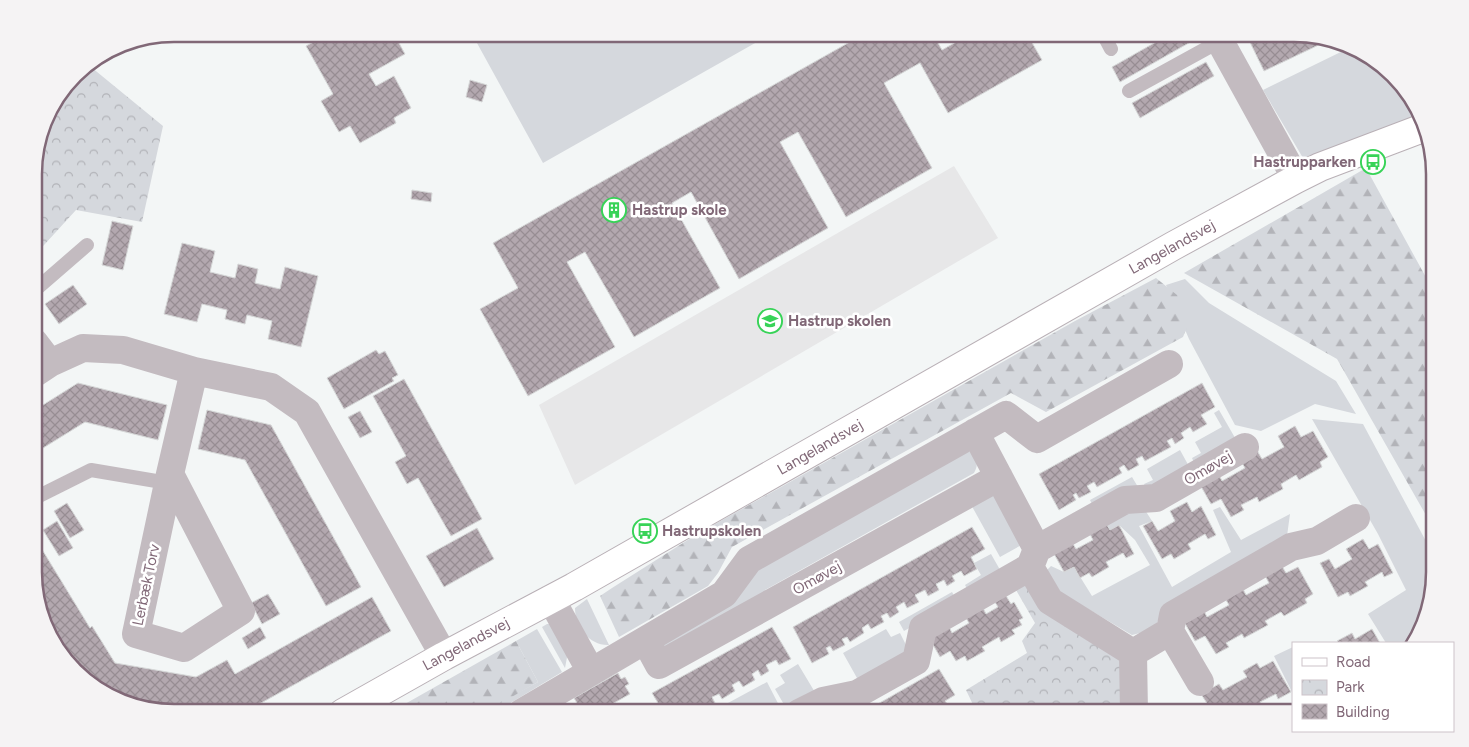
<svg xmlns="http://www.w3.org/2000/svg" width="1469" height="747" font-family="Figtree,sans-serif">
	<style>
		.built { fill: #e7e7e8 }
		.grass { fill: #d5d8dd }
		.forest { fill: url(#forest-firs) }
		.park { fill: url(#park-crowns) }
		.building { fill: url(#building-cross-hatch); stroke: #d6d8d8 }
		.lines { fill: none; stroke-linecap: round; stroke-linejoin: round }
		.secondary-casing { stroke: #b9b0b6; stroke-width: 30 }
		.lane { stroke: #c3bbc0; stroke-width: 14 }
		.street { stroke: #c3bbc0; stroke-width: 28 }
		.secondary { stroke: #fff; stroke-width: 28 }
		.labels { text-anchor: middle; stroke-width: 5; stroke-linejoin: round; paint-order: stroke }
		.poi-label { font-size: 15px; font-weight: bold; fill: #816877; stroke: #fff; text-anchor: start }
		.street-label { font-size: 15px; fill: #816877; stroke: #fff }
		.rim { fill: none; stroke: #816877; stroke-width: 2.5 }
	</style>
	<defs>
		<pattern id="forest-firs" width="22" height="20" patternUnits="userSpaceOnUse" patternTransform="scale(1.25)"><rect width="22" height="20" fill="#d5d8dd"/><path d="M5 1l3.5 6h-7zM16 11l3.5 6h-7z" fill="#b2b3b8"/></pattern>
		<pattern id="park-crowns" width="20" height="18" patternUnits="userSpaceOnUse" patternTransform="scale(1.25)"><rect width="20" height="18" fill="#d5d8dd"/><path d="M2 6a3 3 0 1 1 6 0M12 15a3 3 0 1 1 6 0" fill="none" stroke="#b2b3b8"/></pattern>
		<pattern id="building-cross-hatch" width="8" height="8" patternUnits="userSpaceOnUse" patternTransform="scale(1.25)"><rect width="8" height="8" fill="#b3a8af"/><path d="M0 0l8 8M0 8l8-8" fill="none" stroke="#978d93"/></pattern>
	</defs>
	<rect width="100%" height="100%" fill="#f3f6f6"/>
	<!-- built -->
	<path class="built" d="M954 166 998 238 575 485 539 405Z"/>
	<!-- grass -->
	<path class="grass" d="M472 34H771L543 163Z
		M1351 47 1356 48 1411 96 1421 122 1303 158 1263 90Z
		M1185 279 1209 303 1336 381 1356 414 1315 404 1261 431 1235 425 1189 339 1166 285Z
		M1219 410 1238 443 1196 467 1192 458 1201 453 1195 442 1222 427 1214 413Z
		M1312 419 1363 424 1435 558C1435 581 1428 626 1413 643H1386L1368 614 1406 590 1378 534Z
		M1180 450 1191 470 1147 490 1144 484 1153 480 1147 469Z
		M960 451 970 452C977 459 979 464 974 473L765 590 764 596 667 651 662 642 752 569Z
		M1132 477 1138 487 1095 510 1090 500Z
		M994 493 1025 543 1000 557 969 501Z
		M1128 506 1145 510 1152 521 1139 526 1172 587 1231 552 1213 510 1220 507 1241 540 1290 514 1287 536 1171 602 1152 630 1132 635 1061 593 1047 570 1051 566 1064 572 1074 567 1092 596 1150 565 1135 540 1119 525 1110 530 1104 520Z
		M991 554 1003 575 970 594 965 585 981 575 974 563Z
		M952 592 957 601 904 631 899 622Z
		M587 599 609 645C590 646 575 627 575 608Z
		M547 624H552L568 652 565 668 542 627Z
		M537 629 562 672 494 713H480L538 682 516 641Z
		M886 629 891 637 900 633 909 651 864 681 857 678 843 653Z
		M1293 647V694L1274 656Z
		M798 664 816 694 790 709 786 708 775 689 785 683 780 675Z
		M767 682 783 713H717L715 710Z"/>
	<!-- forest -->
	<path class="forest" d="M1366 168 1434 292 1435 531 1337 359 1184 273Z
		M1156 278 1177 295 1188 325 1183 337 1046 412 1011 393 732 547 718 573 708 586 619 637 600 596 612 588 694 536 1075 321Z
		M516 641 538 682 483 713H389Z"/>
	<!-- park -->
	<path class="park" d="M91 63V67L163 126 142 222 76 210 34 256V165L48 113 82 69Z
		M1033 570 1126 658 1122 711 1118 713H977L966 690 1027 653 1022 641 1035 623 1012 583Z"/>
	<!-- building -->
	<path class="building" d="M328 34H347L352 43 368 34H394L405 54 369 74 376 86 394 76 411 108 394 118 396 123 360 143 350 126 339 132 321 101 333 94 306 46Z
		M864 34H933L942 50 970 34H1027L1042 60 948 113 920 63 884 83 932 168 846 217 798 132 780 142 828 228 739 279 691 192 672 203 720 288 634 337 585 252 567 262 615 347 528 396 480 309 518 288 493 243Z
		M1170 34H1190L1194 40 1120 82 1112 67Z
		M1246 34H1294L1327 41 1264 71Z
		M1206 62 1214 76 1140 118 1132 103Z
		M470 80 487 85 482 102 466 97Z
		M412 190 432 193 431 202 411 199Z
		M112 221 133 226 123 270 102 265Z
		M182 243 215 251 210 272 235 278 238 264 258 269 255 283 280 289 285 267 318 276 301 347 268 339 272 321 247 315 245 324 225 319 227 310 202 304 197 322 164 314Z
		M73 285 87 304 59 324 45 304Z
		M376 350 379 354 385 351 398 375 392 378 394 381 344 409 327 378Z
		M404 379 482 519 451 536 418 478 407 484 395 462 406 456 373 396Z
		M78 383 167 405 158 440 85 422 35 453V410Z
		M1202 383 1215 407 1201 415 1207 424 1193 432 1190 427 1181 433 1184 438 1175 444 1172 438 1167 441 1171 447 1145 461 1142 456 1136 459 1139 465 1128 471 1124 465 1119 468 1122 473 1097 487 1094 482 1087 486 1091 492 1079 498 1076 493 1073 495 1076 500 1059 510 1039 474Z
		M207 410 271 425 361 587 326 606 245 460 198 449Z
		M360 411 372 432 360 438 348 417Z
		M1295 426 1301 437 1313 431 1328 457 1320 462 1322 467 1299 480 1296 475 1281 484 1283 489 1259 502 1257 497 1241 505 1244 510 1231 517 1221 499 1211 504 1198 481 1217 471 1222 481 1245 468 1239 458 1256 449 1262 459 1284 447 1278 436Z
		M1187 502 1192 512 1201 506 1216 535 1208 539 1205 534 1188 544 1191 549 1174 559 1171 554 1162 559 1143 526 1152 521 1158 531 1175 521 1170 511Z
		M67 503 84 530 70 538 54 511Z
		M1104 520 1110 530 1119 525 1134 554 1126 558 1123 553 1106 562 1109 567 1092 577 1089 573 1080 578 1074 567 1064 572 1052 550 1070 539 1076 549 1093 540 1088 530Z
		M57 521 73 548 59 556 43 530Z
		M972 527 985 549 971 557 977 569 964 576 961 571 952 576 955 581 947 586 944 580 936 584 939 590 928 596 925 590 915 595 919 602 907 608 904 602 896 607 899 612 890 618 887 613 881 616 884 622 871 629 868 624 862 628 864 633 850 642 847 637 842 639 845 645 833 651 830 646 826 648 829 654 812 663 793 627Z
		M477 528 494 559 444 587 426 556Z
		M35 538 90 628 92 626 115 663 196 677 227 660 235 674 372 597 391 631 243 713H175L113 699 69 663 57 643 35 591Z
		M1363 539 1369 549 1378 544 1393 573 1384 577 1382 572 1365 582 1368 586 1350 596 1348 592 1338 597 1320 563 1329 559 1335 569 1352 559 1346 549Z
		M1280 563 1286 573 1298 567 1313 594 1305 599 1307 603 1284 616 1281 612 1265 621 1268 625 1244 638 1242 634 1226 643 1229 647 1216 654 1205 636 1195 641 1182 618 1202 607 1207 617 1229 605 1223 595 1241 585 1246 595 1269 583 1263 572Z
		M1003 591 1011 604 1014 602 1023 618 1019 620 1022 625 1012 630 1015 634 1001 642 999 637 982 647 985 651 967 661 965 656 956 661 950 651 940 657 927 634 947 623 952 633 969 623 963 613 981 604 986 614 998 607 992 597Z
		M268 594 280 614 262 624 251 603Z
		M260 627 266 638 248 649 242 638Z
		M772 627 791 659 779 665 776 660 766 665 769 671 761 676 758 670 752 674 755 680 743 687 739 681 732 685 735 691 722 699 719 694 712 697 715 703 704 710 701 705 698 706 701 713H681L679 709 671 713H664L652 693Z
		M1372 629 1380 643H1339L1337 641 1352 633 1355 639Z
		M1273 661 1291 692 1278 699 1276 694 1260 702 1263 707 1253 713H1225L1221 706 1212 711 1201 694 1219 684 1223 690 1247 677 1243 671 1257 663 1260 668Z
		M939 669 955 695 945 701 948 705 934 713H862Z
		M618 673 621 679 625 677 629 684 625 686 630 694 596 713H583L574 698Z"/>
	<g class="lines">
		<defs>
			<path id="secondary" d="M343 713 444 656 574 587 1173 246 1296 179 1320 167 1423 128"/>
		</defs>
		<!-- secondary casing -->
		<use href="#secondary" class="secondary-casing"/>
		<!-- lane -->
		<path class="lane" d="M1103 34 1111 49
			M1129 91 1220 41
			M34 291 87 245
			M35 498 91 470 168 483"/>
		<!-- street -->
		<path class="street" d="M1216 34 1296 179
			M34 342 50 363
			M35 373 50 363 83 348 123 350 194 371 271 387 307 412 444 656
			M975 432 1037 549
			M170 474 241 611 184 648 136 634 170 474 194 371
			M551 599 591 672
			M1170 631 1200 682
			M646 641 659 665 999 477
			M1133 653 1170 631 1173 615 1291 547 1317 541 1356 518
			M521 713 724 594 749 560 1006 415 1037 439 1169 364
			M799 713 823 701 857 694 916 661 923 628 1030 567
			M1134 713 1133 653 1050 601 1030 567 1037 549 1125 500 1156 498 1245 447"/>
		<!-- secondary -->
		<use href="#secondary" class="secondary"/>
	</g>
	<!-- icons -->
	<defs>
		<symbol id="bus-ring" viewBox="-11 -11 22 22"><circle r="9.5" fill="#fff" stroke="#37d357" stroke-width="1.5"/><path d="M-5-6H5V4H4V6H2V4H-2V6H-4V4H-5ZM-3.5-4V0h7V-4ZM-3.5 1.2v1.5H-2V1.2ZM2 1.2v1.5H3.5V1.2Z" fill="#37d357"/></symbol>
		<symbol id="building-ring" viewBox="-11 -11 22 22"><circle r="9.5" fill="#fff" stroke="#37d357" stroke-width="1.5"/><path d="M-4-6H4V6H1V3H-1V6H-4ZM-2.5-4.3h1.7v1.8h-1.7ZM.8-4.3h1.7v1.8H.8ZM-2.5-1h1.7V.8h-1.7ZM.8-1h1.7V.8H.8Z" fill="#37d357"/></symbol>
		<symbol id="school-ring" viewBox="-11 -11 22 22"><circle r="9.5" fill="#fff" stroke="#37d357" stroke-width="1.5"/><path d="M0-5L7-2L0 1L-7-2ZM-4 1L0 2.5L4 1V4Q0 6-4 4Z" fill="#37d357"/></symbol>
	</defs>
	<g fill-rule="evenodd">
		<use href="#bus-ring" x="1359" y="148" width="28" height="28"/>
		<use href="#building-ring" x="600" y="196" width="28" height="28"/>
		<use href="#school-ring" x="756" y="307" width="28" height="28"/>
		<use href="#bus-ring" x="631" y="517" width="28" height="28"/>
	</g>
	<g class="labels">
		<!-- poi labels -->
		<g class="poi-label">
			<text x="1356" y="167" text-anchor="end">Hastrupparken</text>
			<text x="632" y="215">Hastrup skole</text>
			<text x="788" y="326">Hastrup skolen</text>
			<text x="662" y="536">Hastrupskolen</text>
		</g>
		<!-- street labels -->
		<g class="street-label">
			<text transform="translate(1172 247) rotate(-29)" y="5">Langelandsvej</text>
			<text transform="translate(820 447) rotate(-30)" y="5">Langelandsvej</text>
			<text transform="translate(1208 468) rotate(-30)" y="5">Omøvej</text>
			<text transform="translate(817 578) rotate(-29)" y="5">Omøvej</text>
			<text transform="translate(146 585) rotate(-78)" y="5">Lerbæk Torv</text>
			<text transform="translate(466 644) rotate(-28)" y="5">Langelandsvej</text>
		</g>
	</g>
	<!-- crop -->
	<path d="M0 0H1469V747H0ZM174 42H1294A132 132 0 0 1 1426 174V572A132 132 0 0 1 1294 704H174A132 132 0 0 1 42 572V174A132 132 0 0 1 174 42Z" fill="#f5f3f4" fill-rule="evenodd"/>
	<path class="rim" d="M174 42H1294A132 132 0 0 1 1426 174V572A132 132 0 0 1 1294 704H174A132 132 0 0 1 42 572V174A132 132 0 0 1 174 42Z"/>
	<!-- legend -->
	<rect x="1292" y="642" width="162" height="90" fill="#ffffff" stroke="#cdc3c9"/>
	<rect x="1302" y="658" width="25" height="8" fill="#ffffff" stroke="#cdc3c9"/>
	<text x="1336" y="667" font-size="15" fill="#816877">Road</text>
	<rect x="1302" y="680" width="25" height="15" fill="url(#park-crowns)" stroke="#cdc3c9"/>
	<text x="1336" y="692" font-size="15" fill="#816877">Park</text>
	<rect x="1302" y="704" width="25" height="15" fill="url(#building-cross-hatch)" stroke="#cdc3c9"/>
	<text x="1336" y="717" font-size="15" fill="#816877">Building</text>
</svg>
